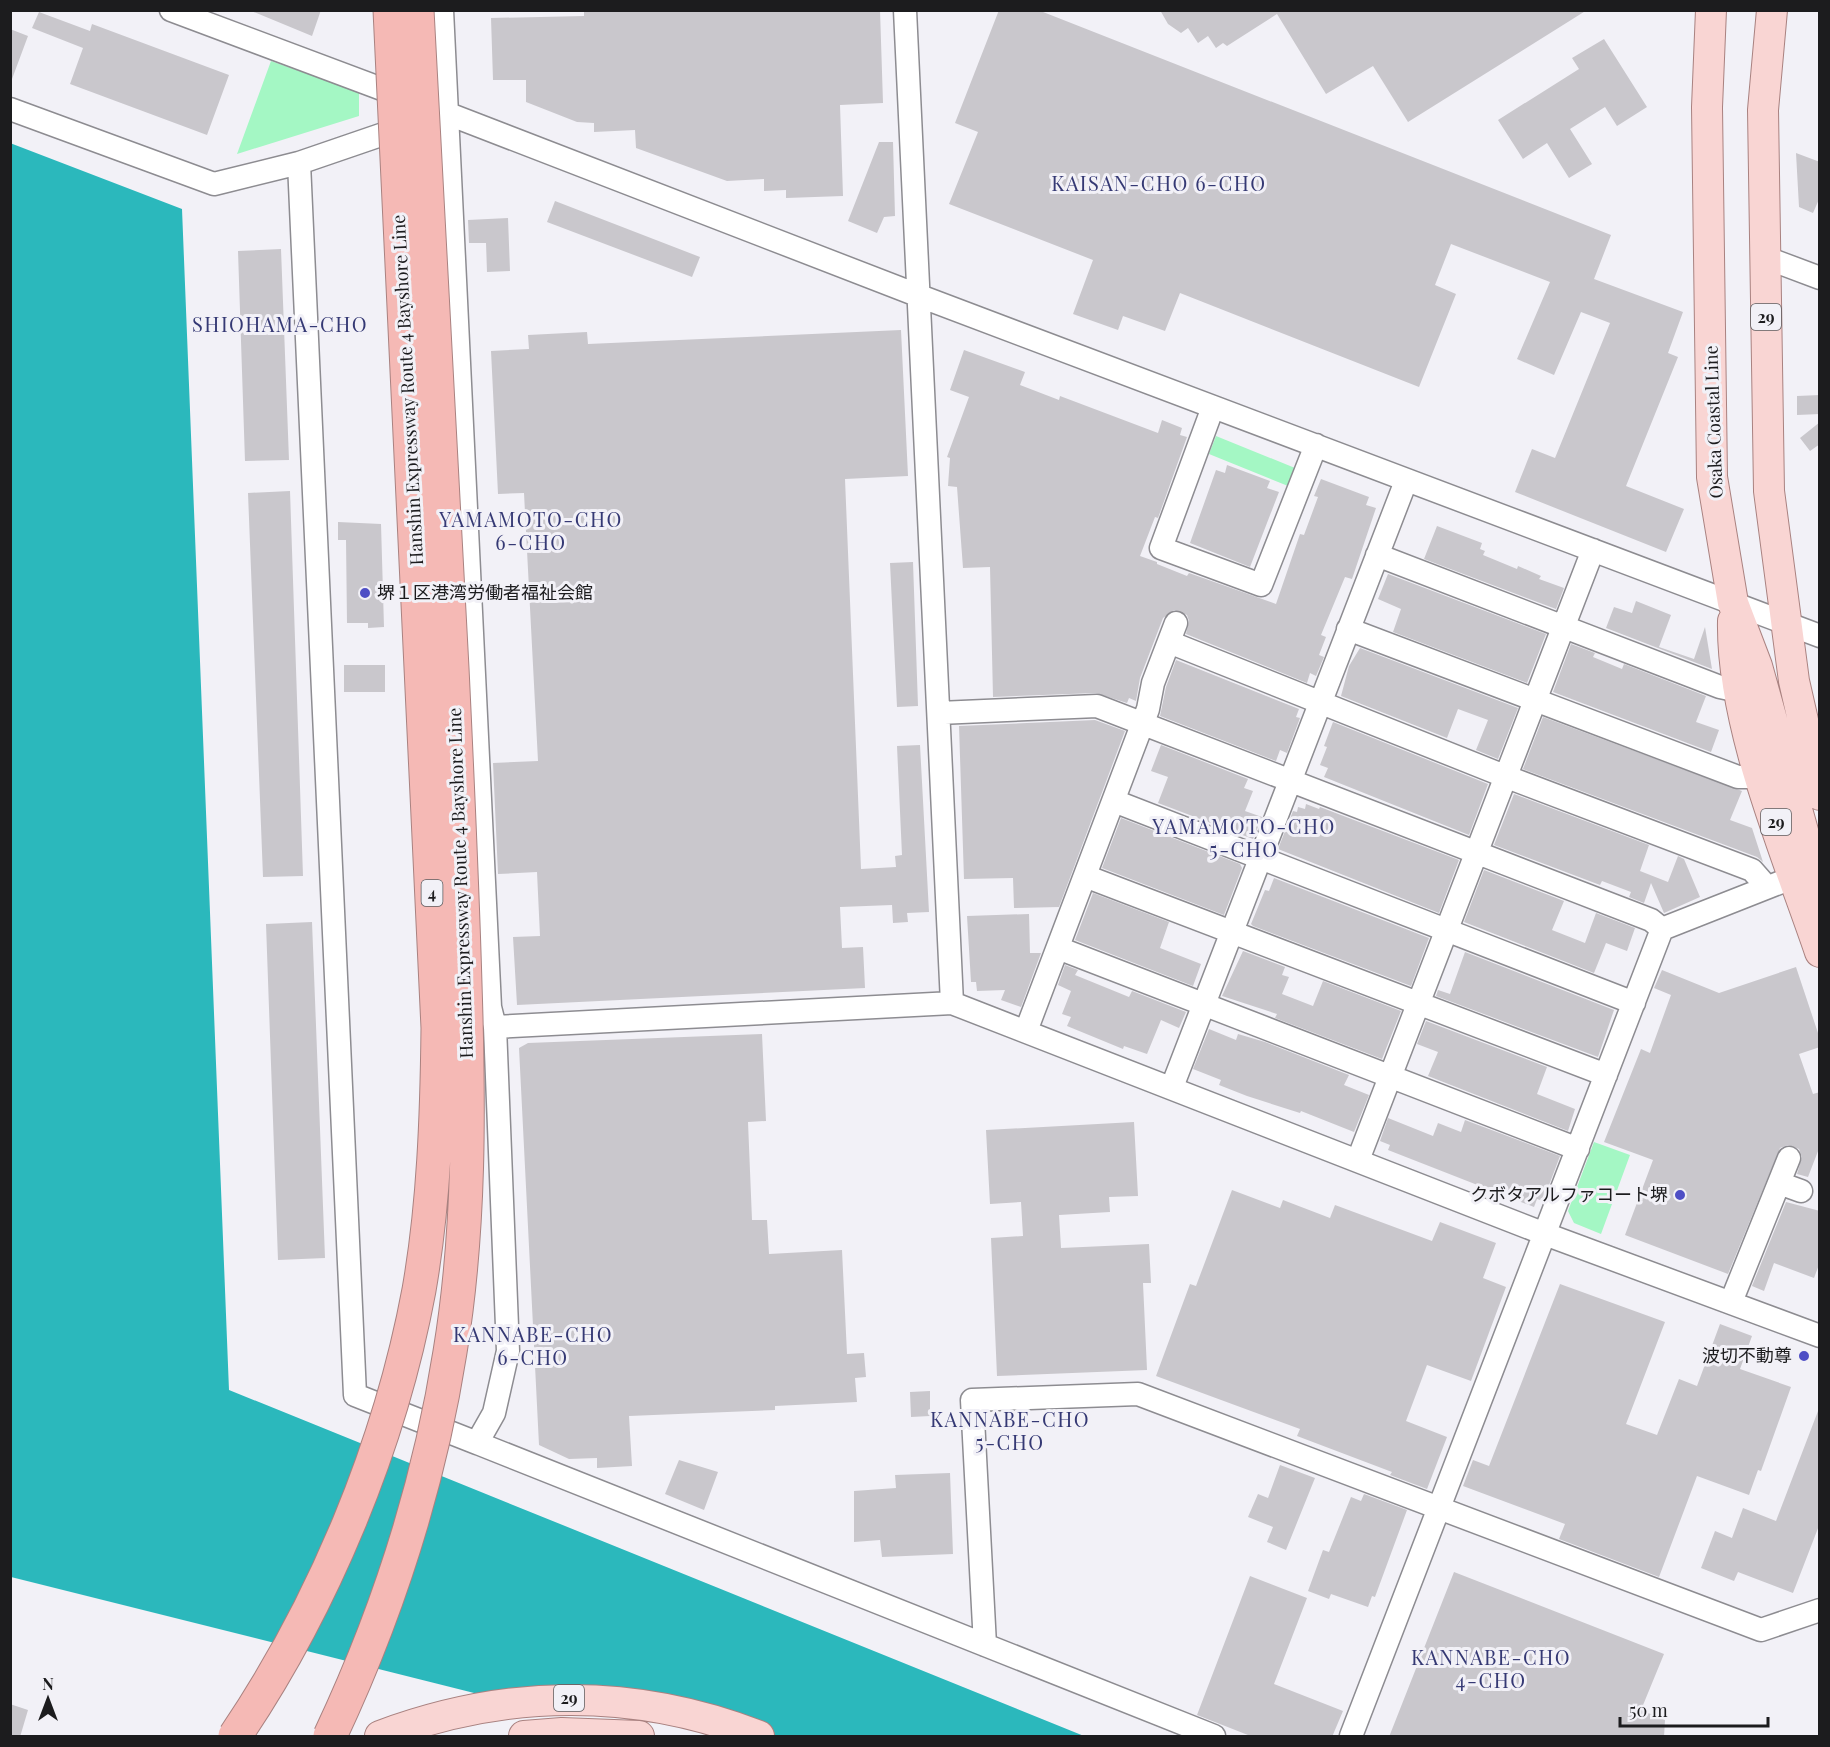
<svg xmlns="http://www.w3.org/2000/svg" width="1830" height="1747" font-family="'Playfair Display','Noto Sans JP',serif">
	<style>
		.green { fill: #a4f7c4 }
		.water { fill: #2bb8bc }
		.building { fill: #c9c7cc }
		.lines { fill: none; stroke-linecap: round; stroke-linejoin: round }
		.minor-casing { stroke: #8d8c91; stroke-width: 25 }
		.major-casing { stroke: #a98280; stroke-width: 32 }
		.minor { stroke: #fff; stroke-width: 22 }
		.major { stroke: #f9d5d3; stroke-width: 30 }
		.highway-bridge-casing { stroke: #a98280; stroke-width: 35; stroke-linecap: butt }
		.highway-bridge { stroke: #f5b9b5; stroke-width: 33 }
		.poi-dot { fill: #4e4ec5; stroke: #f2f1f7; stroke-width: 2 }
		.labels { text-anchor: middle; stroke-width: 6; stroke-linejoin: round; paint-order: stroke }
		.shield { fill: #f2f1f7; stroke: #5c5c5f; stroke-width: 1.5 }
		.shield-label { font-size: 16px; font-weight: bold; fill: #1c1c1e }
		.street-label { font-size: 18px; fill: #1c1c1e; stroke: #f2f1f7 }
		.poi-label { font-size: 18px; fill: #1c1c1e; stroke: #f2f1f7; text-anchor: end }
		.neighbourhood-label { font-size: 20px; letter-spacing: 1.5px; fill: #353974; stroke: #f2f1f7 }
	</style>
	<rect width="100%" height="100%" fill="#f2f1f7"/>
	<!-- green -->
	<path class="green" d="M271 61 359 92V116L237 154Z
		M1216 436 1295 468 1288 486 1209 454Z
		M1594 1142 1630 1155 1601 1234 1574 1223 1568 1211Z"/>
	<!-- water -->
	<path class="water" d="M10 143 182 209 229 1390 1084 1736H723L661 1717 522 1705 11 1577Z"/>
	<!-- building -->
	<path class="building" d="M249 10H321L312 36Z
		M584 10H880L883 103 840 105 843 196 786 198V190L764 191V179L727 181 636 148 635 130 594 132V123L577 122 526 102V80H493L491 18 584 16Z
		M999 10H1038L1611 235 1594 279 1683 312 1668 353 1678 357 1626 486 1684 509 1666 552 1515 492 1532 449 1555 458 1610 323 1581 312 1554 375 1517 359 1550 282 1451 244 1435 285 1456 294 1419 387 1180 293 1165 331 1123 316 1118 330 1073 314 1093 260 949 204 978 132 955 123Z
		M1160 10H1587L1408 122 1373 66 1326 94 1277 14 1227 46 1223 43 1216 48 1208 36 1198 43 1188 28 1181 33 1168 24Z
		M39 12 90 31 92 24 229 75 207 135 70 84 83 48 32 28Z
		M10 29 28 36 12 79 10 78Z
		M1604 39 1647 107 1617 126 1605 107 1570 129 1592 164 1569 178 1547 143 1523 159 1498 120 1579 69 1572 58Z
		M879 142H893L895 216 884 217 877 233 848 221Z
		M1796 153 1820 162V197L1813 213 1799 207Z
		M555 201 700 257 692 277 547 222Z
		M508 218 510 271 487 272 486 243H469L468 220Z
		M281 249 289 460 245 461 238 251Z
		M901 330 908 476 845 479 861 869 896 867 895 856 902 855 897 746 920 745 929 912 907 913 908 922 893 923 892 905 840 907 842 948 863 947 865 988 517 1005 513 937 540 936 537 872 498 874 493 763 538 761 524 493 498 494 491 351 529 349 528 335 587 332 588 344Z
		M964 350 1025 372 1020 385 1059 400 1060 396 1158 433 1162 420 1182 428 1180 435 1187 437 1158 518 1155 517 1140 556 1157 562V564L1187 576 1189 573 1276 604 1300 534 1304 535 1318 497 1314 496 1321 479 1369 497 1366 505 1376 508 1352 579 1345 577 1321 635 1326 637 1319 655 1324 657 1316 676 1310 673 1307 683 1186 634 1189 621 1187 615 1174 610 1163 618 1140 678 1136 701 1129 698 1127 703 1096 693 993 697 990 567 963 568 957 487 948 486 950 458 947 457 969 397 950 390Z
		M1820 395V414L1797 415V396Z
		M1820 422V444L1810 451 1800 438Z
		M1227 465 1270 481 1267 488 1279 492 1250 567 1190 543 1216 470 1225 473Z
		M290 491 303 876 263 877 248 493Z
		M338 522 381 524 384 627 368 628V623H347L346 540H338Z
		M1437 526 1482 543 1480 549 1485 551 1483 555 1517 569 1518 566 1541 576 1539 579 1564 588 1556 609 1424 559Z
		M913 562 918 706 897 707 890 563Z
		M1388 574 1546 634 1527 683 1393 632 1401 609 1378 599Z
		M1636 601 1671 615 1659 647 1694 659 1705 627 1712 669 1606 628 1614 607 1632 613Z
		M1571 644 1595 653 1593 657 1622 669 1624 664 1706 696 1696 722 1719 730 1711 752 1553 692Z
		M1360 648 1518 708 1498 759 1476 750 1488 720 1458 709 1447 738 1341 696 1349 666Z
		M1176 660 1299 709 1296 717 1300 718 1287 753 1280 750 1276 761 1160 716 1166 687Z
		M344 665H385V692H344Z
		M1543 717 1742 791 1730 820 1752 828 1763 862 1757 857 1523 769Z
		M1095 720 1125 731 1059 907 1014 908 1013 878 964 879 959 726Z
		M1333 722 1488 784 1469 835 1324 777 1328 768 1320 765 1327 747 1324 746Z
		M1161 745 1248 779 1244 788 1253 791 1245 811 1262 817 1253 839 1158 803 1168 777 1151 771Z
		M1514 794 1649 845 1640 871 1668 882 1678 856 1684 859 1700 897 1664 913 1651 883 1644 903 1629 897 1631 892 1602 881 1600 885 1494 845Z
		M1306 804 1319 809 1320 807 1459 860 1439 913 1278 849 1293 811 1297 812 1298 807 1305 809Z
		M1121 818 1240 864 1242 868 1224 915 1102 868Z
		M1484 870 1564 901 1552 930 1585 943 1596 913 1635 928 1627 951 1606 943 1594 973 1464 922Z
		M1274 878 1429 938 1411 986 1253 926 1251 924 1265 890 1269 891Z
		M1093 893 1169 922 1160 948 1201 964 1193 986 1075 940Z
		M1029 914 1030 953H1041L1021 1007 1001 1000 1005 990 977 991 976 982H971L967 916Z
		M312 922 325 1258 278 1260 266 924Z
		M1243 951 1285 967 1282 975 1289 977 1282 994 1313 1006 1323 981 1401 1011 1382 1059 1275 1018 1277 1014 1222 996Z
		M1465 952 1614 1010 1598 1057 1436 996 1438 990 1450 994Z
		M1065 965 1078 970 1075 975 1129 997 1132 991 1186 1012 1179 1028 1161 1020 1147 1054 1124 1046 1123 1049 1067 1026 1071 1017 1062 1014 1071 991 1058 985Z
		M1796 967 1820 1039V1047L1799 1054 1813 1094 1820 1092V1146L1808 1177 1797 1174 1802 1157 1799 1149 1788 1145 1780 1148 1728 1274 1625 1235 1653 1160 1604 1142 1641 1049 1650 1053 1671 995 1654 988 1662 970 1719 993Z
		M1426 1021 1547 1067 1537 1094 1575 1109 1568 1131 1428 1076 1438 1052 1417 1044Z
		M1209 1029 1236 1040 1238 1034 1265 1042 1349 1075 1344 1085 1369 1095 1354 1132 1301 1111 1300 1113 1247 1096 1219 1085 1221 1080 1193 1069Z
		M762 1034 766 1121 748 1122 752 1220H767L769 1254 842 1250 847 1354 864 1353 866 1377 855 1378 857 1402 775 1406V1410L629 1416 632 1466 597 1468V1458L569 1459 539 1445 519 1048 528 1043Z
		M1388 1118 1433 1136 1438 1123 1461 1132 1465 1120 1560 1156 1543 1201 1537 1199 1534 1207 1388 1150 1390 1145 1380 1141Z
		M1134 1122 1138 1196 1109 1197 1110 1212 1059 1215 1061 1248 1149 1244 1151 1283H1143L1147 1370 997 1376 991 1238 1023 1236 1021 1202 990 1204 986 1130Z
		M1232 1190 1280 1208 1283 1200 1330 1218 1335 1205 1432 1241 1440 1222 1496 1243 1483 1278 1506 1287 1471 1381 1427 1365 1406 1421 1447 1437 1427 1489 1390 1475 1392 1472 1297 1436 1300 1429 1156 1376 1190 1284 1196 1286Z
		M1786 1202 1820 1211V1262L1814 1278 1774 1263 1764 1291 1752 1286Z
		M1560 1284 1665 1322 1626 1424 1657 1435 1679 1379 1697 1386 1720 1324 1752 1336 1740 1369 1791 1387 1761 1471 1758 1470 1749 1495 1697 1476 1659 1577 1559 1539 1565 1524 1463 1486 1473 1460 1489 1466Z
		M930 1391V1416L911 1417 910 1392Z
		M1818 1411 1820 1523 1793 1593 1738 1572 1734 1581 1701 1568 1715 1531 1732 1538 1743 1508 1776 1521Z
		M679 1460 718 1472 704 1510 665 1494Z
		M1280 1465 1315 1478 1286 1550 1267 1542 1273 1527 1248 1517 1258 1494 1268 1498Z
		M950 1473 953 1554 882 1557 880 1540 854 1542V1491L896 1488 895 1475Z
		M1364 1494 1407 1510 1375 1597 1372 1596 1368 1607 1331 1594 1329 1599 1308 1591 1323 1550 1329 1552 1351 1497 1361 1501Z
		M1454 1572 1664 1654 1641 1710 1665 1720 1664 1737H1389Z
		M1250 1576 1307 1598 1274 1684 1343 1711 1332 1737H1253L1197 1715Z
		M10 1704 28 1710 20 1737H10Z"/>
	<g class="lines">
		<defs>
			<path id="minor" d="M171 10 446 113 917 295 1820 636
				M442 10 490 1007 495 1027 508 1351 494 1413 477 1443 1214 1736
				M905 10 952 1003
				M10 109 214 184 299 163 407 126
				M299 163 355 1395 477 1443
				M1764 257 1820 278
				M1213 407 1161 548 1261 585 1316 445
				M1377 555 1720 687 1739 691
				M1348 629 1738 777H1760
				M1169 642 1507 777 1752 870 1766 886
				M939 713 1097 706 1651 920 1662 929
				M1114 801 1634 1003
				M1085 876 1606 1075
				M1058 948 1578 1149
				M495 1027 952 1003 1545 1234 1820 1336
				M1026 1031 1148 709 1153 683 1176 623
				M1172 1087 1406 481
				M1358 1160 1593 550
				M1779 1183 1801 1191
				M1731 1302 1789 1158
				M985 1645 972 1400 1138 1394 1761 1630 1820 1610
				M1351 1736 1662 929 1794 877"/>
			<path id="major" d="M1711 10 1707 107 1712 477 1733 603 1757 666 1820 892
				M1772 10 1763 110 1769 491 1794 681 1820 795
				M1733 621C1731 725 1786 852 1820 952
				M380 1736C505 1689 634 1687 759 1736
				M524 1736 562 1733 639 1736"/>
		</defs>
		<!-- minor casing -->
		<use href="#minor" class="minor-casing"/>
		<!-- major casing -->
		<use href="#major" class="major-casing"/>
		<!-- minor -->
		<use href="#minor" class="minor"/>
		<!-- major -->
		<use href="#major" class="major"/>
		<defs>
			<path id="highway-bridge" d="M235 1736C323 1606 390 1446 419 1290 434 1204 437 1116 438 1028L390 10
				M330 1736C387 1615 429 1485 450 1352 470 1231 469 1106 465 984 462 879 457 773 452 668 440 449 428 230 417 10"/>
		</defs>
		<!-- highway-bridge casing -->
		<use href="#highway-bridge" class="highway-bridge-casing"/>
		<!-- highway-bridge -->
		<use href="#highway-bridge" class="highway-bridge"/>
	</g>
	<!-- markers -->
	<g class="poi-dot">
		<circle cx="365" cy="593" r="6"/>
		<circle cx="1680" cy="1195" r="6"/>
		<circle cx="1804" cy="1356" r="6"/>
	</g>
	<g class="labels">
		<!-- shield labels -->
		<g class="shield">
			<rect x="1751" y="304" width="30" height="26" rx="4.5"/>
			<rect x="1761" y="809" width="30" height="26" rx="4.5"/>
			<rect x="421.5" y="880" width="21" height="26" rx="4.5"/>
			<rect x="554" y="1685" width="30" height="26" rx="4.5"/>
		</g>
		<g class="shield-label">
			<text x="1766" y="323">29</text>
			<text x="1776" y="828">29</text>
			<text x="432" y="899">4</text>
			<text x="569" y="1704">29</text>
		</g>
		<!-- street labels -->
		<g class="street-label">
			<text transform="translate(408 390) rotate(-93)" y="6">Hanshin Expressway Route 4 Bayshore Line</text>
			<text transform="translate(1714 422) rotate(-92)" y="6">Osaka Coastal Line</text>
			<text transform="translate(461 883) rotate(-92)" y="6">Hanshin Expressway Route 4 Bayshore Line</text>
		</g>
		<!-- poi labels -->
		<g class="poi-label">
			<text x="377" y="599" text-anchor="start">堺１区港湾労働者福祉会館</text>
			<text x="1668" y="1201">クボタアルファコート堺</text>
			<text x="1792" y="1362">波切不動尊</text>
		</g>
		<!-- neighbourhood labels -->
		<g class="neighbourhood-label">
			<text x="1159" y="191">KAISAN-CHO 6-CHO</text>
			<text x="280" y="332">SHIOHAMA-CHO</text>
			<text x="531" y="527">YAMAMOTO-CHO<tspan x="531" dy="23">6-CHO</tspan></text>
			<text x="1244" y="834">YAMAMOTO-CHO<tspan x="1244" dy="23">5-CHO</tspan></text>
			<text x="533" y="1342">KANNABE-CHO<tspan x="533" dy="23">6-CHO</tspan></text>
			<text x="1010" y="1427">KANNABE-CHO<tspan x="1010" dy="23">5-CHO</tspan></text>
			<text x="1491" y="1665">KANNABE-CHO<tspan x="1491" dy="23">4-CHO</tspan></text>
		</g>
	</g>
	<!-- border -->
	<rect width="1830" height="1747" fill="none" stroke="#1c1c1e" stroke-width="24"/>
	<!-- north arrow -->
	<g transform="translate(48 1699)" stroke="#f2f1f7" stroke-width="4.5" paint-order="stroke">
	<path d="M0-4.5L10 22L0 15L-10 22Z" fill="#1c1c1e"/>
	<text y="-9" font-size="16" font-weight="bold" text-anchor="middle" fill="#1c1c1e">N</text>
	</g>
	<!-- scale -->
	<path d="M1620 1717v9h148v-9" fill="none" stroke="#1c1c1e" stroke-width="3"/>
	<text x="1629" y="1717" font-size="18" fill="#1c1c1e" stroke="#f2f1f7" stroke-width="4.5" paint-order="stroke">50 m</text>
</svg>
